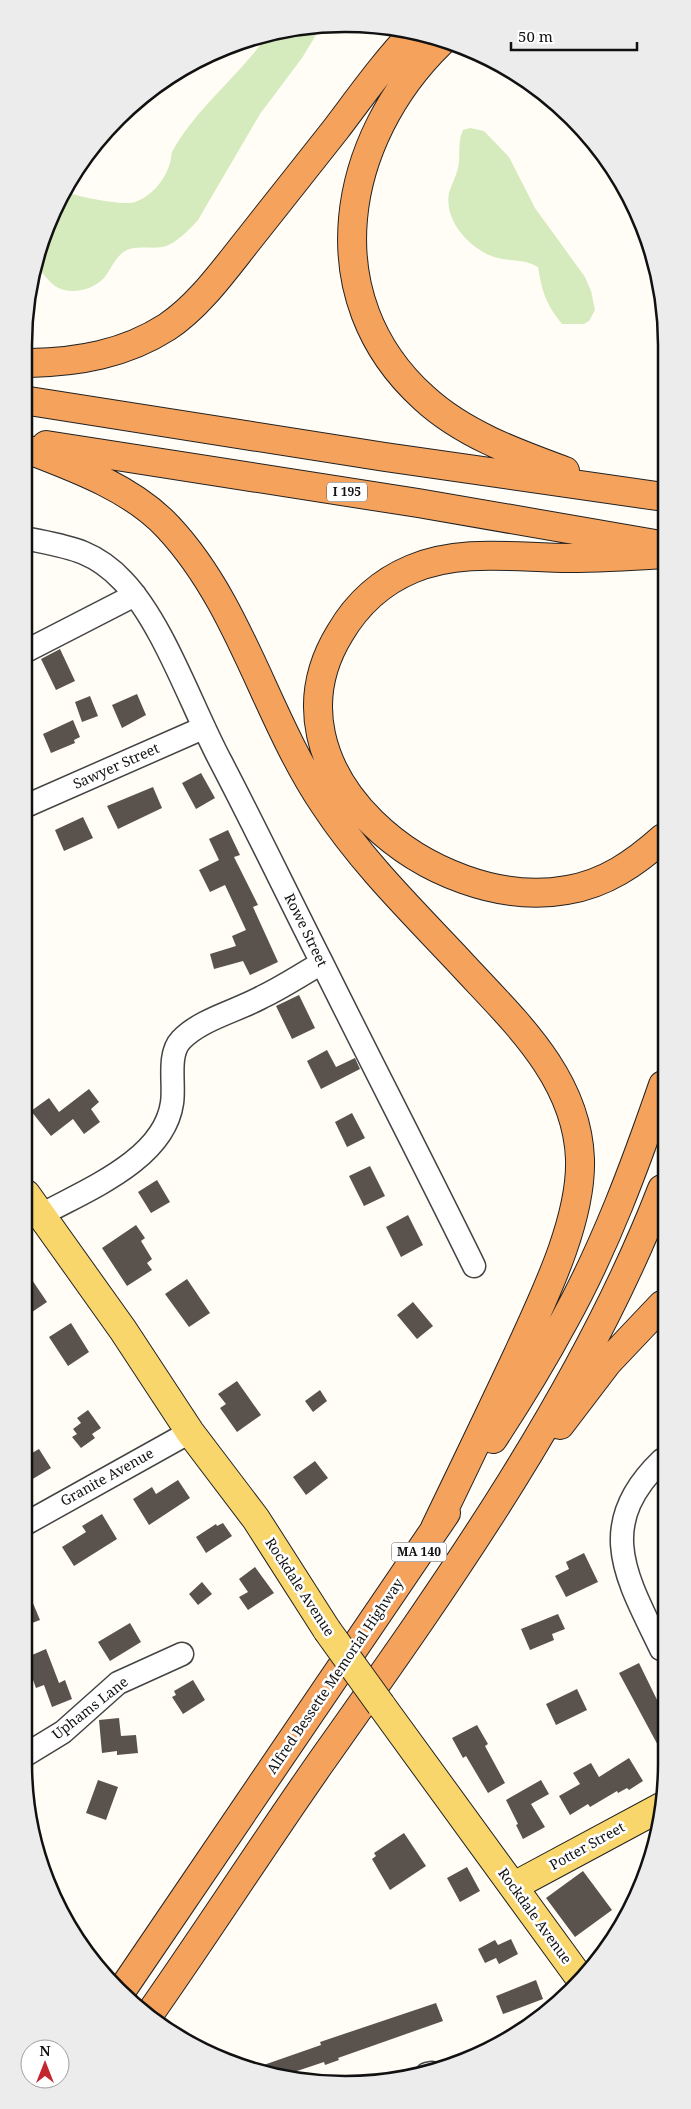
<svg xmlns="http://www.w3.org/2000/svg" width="691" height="2109" font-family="'Noto Serif',serif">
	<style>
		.green { fill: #d5ebbd }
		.building { fill: #5a524d }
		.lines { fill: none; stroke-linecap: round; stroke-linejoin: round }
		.minor-casing { stroke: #444; stroke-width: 25 }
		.major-casing { stroke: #222; stroke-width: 30 }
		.highway-casing { stroke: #222; stroke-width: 30 }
		.minor { stroke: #fff; stroke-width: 22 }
		.major { stroke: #f9d66b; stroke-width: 28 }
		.highway { stroke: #f5a25d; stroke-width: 28 }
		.major-bridge-casing { stroke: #222; stroke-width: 30; stroke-linecap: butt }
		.major-bridge { stroke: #f9d66b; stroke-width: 28 }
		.labels { text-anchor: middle; stroke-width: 5; stroke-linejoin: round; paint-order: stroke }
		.shield { fill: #fff; stroke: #585858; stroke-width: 1 }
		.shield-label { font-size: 12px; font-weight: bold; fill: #111 }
		.street-label { font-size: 14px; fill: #111; stroke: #fff }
		.rim { fill: none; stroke: #111; stroke-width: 2.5 }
	</style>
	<rect width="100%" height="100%" fill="#fffdf5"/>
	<!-- green -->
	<path class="green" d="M283 30H319L302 58 260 114 198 220C190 229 175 245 162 247 151 249 135 245 125 251 114 258 111 270 104 278 93 290 69 296 55 286 48 281 42 272 37 266L68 192C77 197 124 206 135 202 152 196 165 180 170 163 171 160 171 156 172 152 196 108 238 77 267 36Z
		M470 128 484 131 509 157 535 208 585 277 591 291 595 310 589 321 584 324H562C546 304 542 292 538 267 523 258 511 262 494 257 469 248 444 221 449 193 451 185 456 177 458 168 461 155 457 143 463 130Z"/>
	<!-- building -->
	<path class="building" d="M60 649 75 681 56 690 41 659Z
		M137 694 146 715 122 728 112 705Z
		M90 696 98 716 82 722 75 702Z
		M73 720 80 737 74 740 75 743 51 753 43 734Z
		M201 773 215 798 196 809 182 783Z
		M153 787 162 808 118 829 107 806Z
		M83 817 93 838 64 851 55 830Z
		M228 830 240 855 234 857 258 905 253 907 278 962 250 975 243 961 214 969 210 954 236 946 232 936 246 930 225 885 210 892 199 870 219 860 209 839Z
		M299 995 315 1028 292 1039 276 1006Z
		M327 1050 336 1067 355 1058 360 1069 321 1089 307 1061Z
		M89 1089 99 1102 91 1109 100 1122 84 1134 73 1119 51 1136 31 1111 49 1098 59 1112Z
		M352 1113 365 1138 347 1147 335 1122Z
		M370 1166 385 1196 364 1206 349 1176Z
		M157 1180 170 1202 151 1213 138 1192Z
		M408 1215 423 1245 401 1257 386 1227Z
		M136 1225 145 1238 141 1241 152 1259 147 1263 152 1270 127 1286 102 1248Z
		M26 1271 47 1302 26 1316Z
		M187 1279 210 1313 189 1327 165 1294Z
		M413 1302 433 1326 417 1339 397 1315Z
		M71 1323 89 1352 68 1366 49 1337Z
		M237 1381 261 1415 237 1432 220 1408 226 1404 218 1394Z
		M320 1390 327 1401 313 1412 305 1401Z
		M88 1410 101 1428 92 1434 95 1438 81 1448 72 1437 77 1434 73 1429 81 1423 77 1418Z
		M39 1449 51 1468 31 1480 25 1470V1457Z
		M315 1461 328 1478 306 1495 293 1477Z
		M178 1480 190 1498 149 1525 133 1499 152 1487 156 1494Z
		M102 1514 117 1539 74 1566 62 1547 86 1532 82 1526Z
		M223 1523 232 1536 206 1553 196 1537 216 1524 217 1526Z
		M584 1553 598 1582 566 1597 555 1576 569 1569 566 1562Z
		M255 1567 274 1593 248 1610 239 1597 248 1592 239 1579Z
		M202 1582 212 1594 198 1605 189 1594Z
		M25 1584 40 1620 24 1626Z
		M558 1614 565 1629 552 1634 554 1640 530 1650 521 1629Z
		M130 1623 141 1642 110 1661 98 1642Z
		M46 1649 59 1683 65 1680 72 1699 52 1707 44 1685 36 1688 25 1658Z
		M639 1663 661 1708V1751L619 1673Z
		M193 1680 205 1700 183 1714 172 1697 176 1695 174 1691Z
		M577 1689 587 1710 556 1725 546 1704Z
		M119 1718 121 1736 136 1735 138 1753 117 1755V1751L102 1753 99 1720Z
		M477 1725 488 1744 485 1746 505 1783 488 1793 466 1756 463 1758 452 1738Z
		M629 1758 643 1781 629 1790 627 1788 618 1793 617 1791 590 1807 588 1804 570 1815 559 1796 580 1784 573 1773 591 1763 599 1777Z
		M98 1780 118 1787 106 1820 86 1813Z
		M541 1780 549 1794 531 1804 545 1827 523 1839 516 1825 518 1824 506 1800Z
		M404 1833 426 1866 390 1890 372 1859 376 1856 374 1853Z
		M467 1867 480 1891 460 1902 447 1878Z
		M583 1871 612 1910 575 1937 546 1898Z
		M511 1939 518 1954 499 1964 496 1958 485 1963 478 1949 495 1940 498 1945Z
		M536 1980 543 1999 503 2014 496 1996Z
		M436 2003 443 2021 338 2058 339 2060 325 2065 324 2062 297 2071 298 2075 290 2078 255 2068 321 2045 320 2042Z"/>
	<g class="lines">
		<defs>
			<path id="minor" d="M29 539C68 547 94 550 123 581 164 624 192 708 221 762 256 829 288 896 322 963 372 1064 424 1164 474 1266
				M28 650 135 595
				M28 805 203 728
				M41 1215C86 1190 164 1160 172 1103 175 1084 167 1055 181 1040 201 1019 237 1011 262 997 283 987 302 974 322 963
				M25 1524 190 1432
				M661 1649C627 1578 593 1526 662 1460
				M27 1754 63 1732 118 1683 182 1654
				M427 2074 432 2073"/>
			<path id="major" d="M26 1194 123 1330 190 1432 256 1519 327 1630
				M381 1705 579 1977
				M514 1886 661 1807"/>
			<path id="highway" d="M441 42C341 139 312 297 424 398 463 434 516 453 565 471
				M30 363C78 362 125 354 167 327 199 306 225 269 249 239 278 202 307 166 336 129 361 96 385 62 414 32
				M29 401 385 457 664 497
				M46 445 418 503 655 544
				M29 450C76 468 133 489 168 527 241 605 265 716 324 804 362 862 411 910 458 960 510 1017 577 1075 580 1159 582 1221 543 1299 518 1354 491 1412 463 1470 435 1528
				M663 838C635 863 605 884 567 890 435 914 255 771 340 633 357 604 381 582 412 569 462 548 517 558 570 558 601 558 633 556 664 554
				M560 1425 608 1362 662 1305
				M493 1439C518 1401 542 1362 564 1321 605 1247 635 1166 663 1085
				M122 1990 446 1513
				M151 2012C209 1929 263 1845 321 1762 447 1584 583 1393 662 1189"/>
		</defs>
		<!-- minor casing -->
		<use href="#minor" class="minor-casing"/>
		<!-- major casing -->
		<use href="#major" class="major-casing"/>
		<!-- highway casing -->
		<use href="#highway" class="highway-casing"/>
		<!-- minor -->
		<use href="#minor" class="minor"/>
		<!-- major -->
		<use href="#major" class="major"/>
		<!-- highway -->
		<use href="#highway" class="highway"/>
		<defs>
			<path id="major-bridge" d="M327 1630 381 1705"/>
		</defs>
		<!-- major-bridge casing -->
		<use href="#major-bridge" class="major-bridge-casing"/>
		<!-- major-bridge -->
		<use href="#major-bridge" class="major-bridge"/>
	</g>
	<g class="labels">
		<!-- shield labels -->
		<g class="shield">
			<rect x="327" y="482.5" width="40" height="19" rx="4"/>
			<rect x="391.5" y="1542.5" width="55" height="19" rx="4"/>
		</g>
		<g class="shield-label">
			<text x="347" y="496">I 195</text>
			<text x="419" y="1556">MA 140</text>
		</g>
		<!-- street labels -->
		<g class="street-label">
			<text transform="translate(116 766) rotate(-24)" y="5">Sawyer Street</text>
			<text transform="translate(306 930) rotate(64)" y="5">Rowe Street</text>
			<text transform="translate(107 1477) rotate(-29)" y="5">Granite Avenue</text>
			<text transform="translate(300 1587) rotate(57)" y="5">Rockdale Avenue</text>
			<text transform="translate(335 1676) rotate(-56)" y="5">Alfred Bessette Memorial Highway</text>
			<text transform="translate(90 1708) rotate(-38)" y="5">Uphams Lane</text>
			<text transform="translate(587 1846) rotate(-29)" y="5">Potter Street</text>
			<text transform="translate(535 1916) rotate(54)" y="5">Rockdale Avenue</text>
		</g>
	</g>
	<!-- crop -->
	<path d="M0 0H691V2109H0ZM345 32H345A313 313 0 0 1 658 345V1763A313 313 0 0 1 345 2076H345A313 313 0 0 1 32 1763V345A313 313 0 0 1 345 32Z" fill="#ececec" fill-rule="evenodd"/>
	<path class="rim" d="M345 32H345A313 313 0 0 1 658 345V1763A313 313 0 0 1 345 2076H345A313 313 0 0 1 32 1763V345A313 313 0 0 1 345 32Z"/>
	<!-- north arrow -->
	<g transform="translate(45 2064)"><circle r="24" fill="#ffffff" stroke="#a0a0a0"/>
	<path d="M0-4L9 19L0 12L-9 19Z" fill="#c4262e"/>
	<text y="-8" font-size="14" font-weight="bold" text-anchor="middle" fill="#111111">N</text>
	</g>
	<!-- scale -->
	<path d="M511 42v8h126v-8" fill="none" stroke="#111111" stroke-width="2.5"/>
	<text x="518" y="42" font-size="15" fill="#111111" stroke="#ffffff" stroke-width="4" paint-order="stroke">50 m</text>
</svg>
